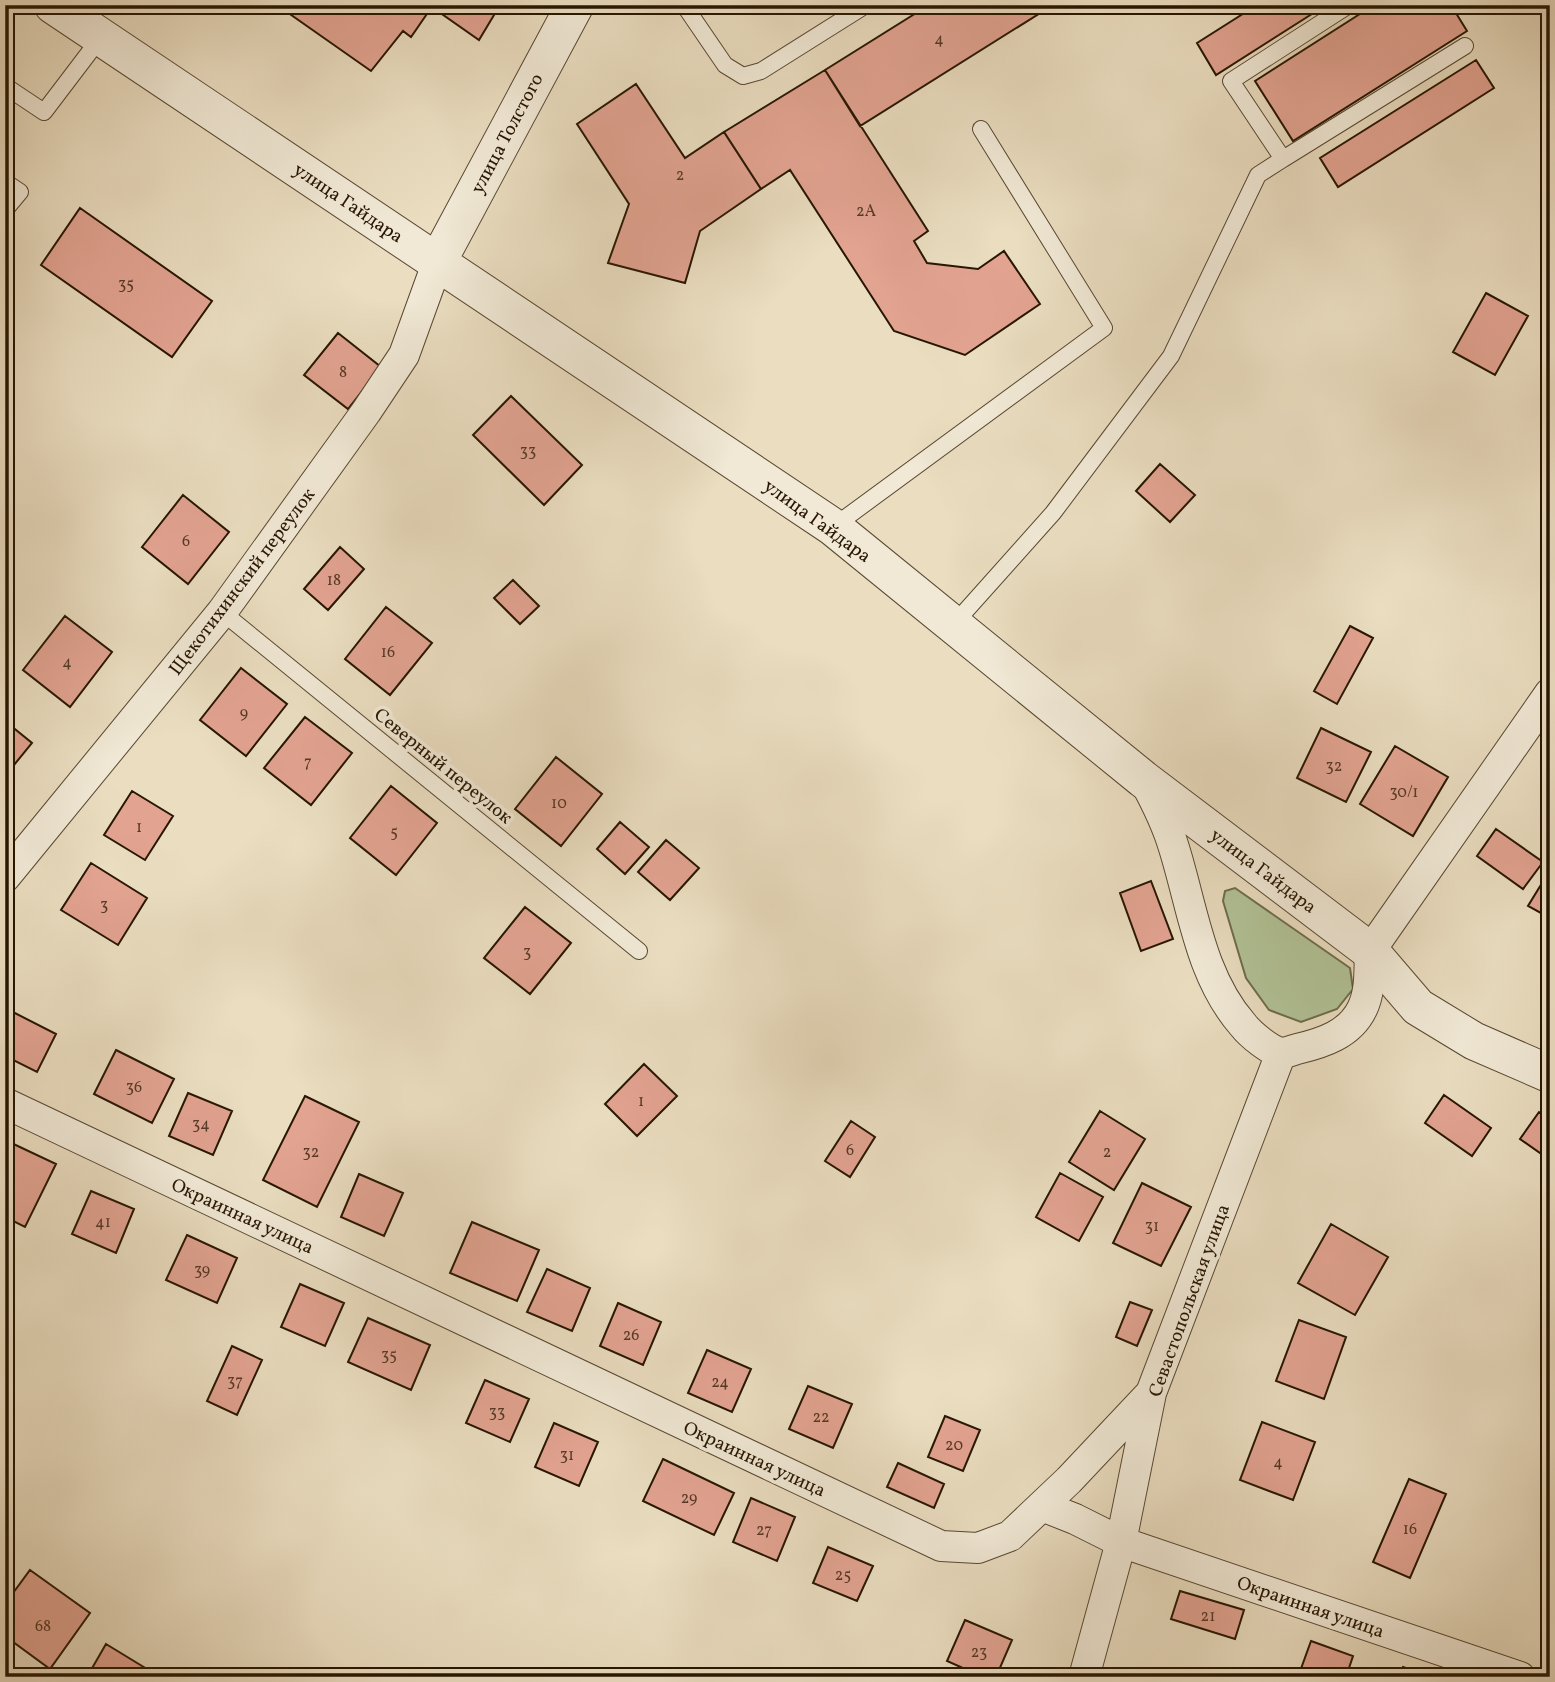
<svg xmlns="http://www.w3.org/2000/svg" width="1555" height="1682" font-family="Vollkorn,serif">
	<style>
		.green { fill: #b1c296; stroke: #6c6c4c; stroke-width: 2 }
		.building { fill: #e2a391; stroke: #271602; stroke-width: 2 }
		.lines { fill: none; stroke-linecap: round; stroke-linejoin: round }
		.service-casing { stroke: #584832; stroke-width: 18 }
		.minor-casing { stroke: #584832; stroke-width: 32 }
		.tertiary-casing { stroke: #584832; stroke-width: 39 }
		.service { stroke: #f1e9d6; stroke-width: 16 }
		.minor { stroke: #f1e9d6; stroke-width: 30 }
		.tertiary { stroke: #f1e9d6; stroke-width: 37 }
		.labels { text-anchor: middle; stroke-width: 7; stroke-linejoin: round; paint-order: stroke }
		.number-label { font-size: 16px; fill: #563926 }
		.street-label { font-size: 19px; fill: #271602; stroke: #f1e9d6 }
	</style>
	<rect width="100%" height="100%" fill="#eaddc0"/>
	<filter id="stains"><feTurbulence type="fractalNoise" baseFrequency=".00286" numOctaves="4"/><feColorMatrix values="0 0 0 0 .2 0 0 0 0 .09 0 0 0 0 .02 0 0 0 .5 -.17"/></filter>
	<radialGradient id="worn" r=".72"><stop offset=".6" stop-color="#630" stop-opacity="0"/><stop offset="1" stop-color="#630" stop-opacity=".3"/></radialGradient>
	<!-- green -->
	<path class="green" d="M1235 888 1350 968 1353 989 1337 1009 1301 1022 1269 1010 1246 978 1223 901 1225 891Z"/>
	<!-- building -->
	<path class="building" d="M277 5H427L431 8 411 37 403 31 371 71Z
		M429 5H500L479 40Z
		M929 5H1053L860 126 825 70Z
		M1257 5H1326L1216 75 1197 43Z
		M1374 5H1451L1467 31 1293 141 1255 81Z
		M1476 60 1494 88 1338 187 1320 158Z
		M825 70 928 231 914 241 927 263 978 269 1004 251 1040 304 965 355 894 331 790 170 761 189 724 132Z
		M636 84 685 158 724 132 761 189 700 231 685 283 608 263 629 204 577 124Z
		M80 208 212 301 172 357 41 265Z
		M1486 293 1528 316 1495 375 1453 352Z
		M338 333 381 367 348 409 304 375Z
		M511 396 582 465 544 505 473 435Z
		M1160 464 1195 495 1170 522 1136 491Z
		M183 495 229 532 188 584 142 547Z
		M340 547 364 569 328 610 304 589Z
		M513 580 539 606 520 624 494 598Z
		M386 607 432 643 390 695 345 659Z
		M65 616 112 652 70 707 23 670Z
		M1350 626 1373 638 1337 704 1314 691Z
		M241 668 287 704 246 756 200 720Z
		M305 717 352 753 311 805 264 768Z
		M5 721 32 743 5 776Z
		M1321 728 1371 752 1346 802 1297 778Z
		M1395 746 1448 777 1413 836 1360 804Z
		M556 757 602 794 561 846 515 809Z
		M391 786 437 823 396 875 350 838Z
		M132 791 173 816 145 860 104 835Z
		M620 822 649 847 625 874 597 849Z
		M1496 829 1543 862 1523 889 1477 856Z
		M666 840 699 868 670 900 638 872Z
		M91 863 147 898 118 945 61 910Z
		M1550 870V918L1528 906Z
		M1151 881 1173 939 1141 951 1120 893Z
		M525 907 571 943 530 994 484 958Z
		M5 1008 56 1034 37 1072 5 1056Z
		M116 1050 174 1079 152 1123 94 1094Z
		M644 1064 677 1096 637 1136 605 1104Z
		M188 1093 232 1111 213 1155 169 1136Z
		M1444 1095 1491 1128 1472 1156 1425 1123Z
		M305 1096 359 1122 317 1207 263 1180Z
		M1100 1111 1145 1139 1114 1190 1069 1162Z
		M1539 1112 1550 1119V1160L1520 1139Z
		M851 1121 875 1137 850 1177 825 1161Z
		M5 1140 56 1164 25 1227 5 1217Z
		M1060 1173 1103 1197 1079 1241 1036 1217Z
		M359 1174 403 1193 384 1236 341 1217Z
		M1142 1183 1191 1207 1161 1266 1113 1243Z
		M91 1191 134 1209 116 1253 72 1234Z
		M472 1222 539 1250 517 1301 450 1273Z
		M1331 1224 1388 1257 1355 1315 1298 1283Z
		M187 1235 237 1258 217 1303 166 1280Z
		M547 1269 590 1288 572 1331 527 1312Z
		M300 1284 344 1303 325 1346 281 1327Z
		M1130 1302 1152 1310 1137 1346 1116 1337Z
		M618 1303 661 1322 643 1365 600 1346Z
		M368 1318 430 1345 411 1390 348 1362Z
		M1299 1320 1346 1337 1324 1399 1276 1381Z
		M232 1346 262 1360 237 1415 207 1401Z
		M707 1350 751 1369 732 1412 688 1393Z
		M485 1380 529 1399 510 1442 466 1423Z
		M808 1386 852 1404 833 1448 789 1429Z
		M945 1416 980 1430 963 1471 928 1457Z
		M1262 1422 1315 1442 1293 1500 1240 1480Z
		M554 1423 598 1442 579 1486 535 1467Z
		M663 1459 734 1493 714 1535 643 1501Z
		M898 1463 944 1484 934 1508 887 1487Z
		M1409 1479 1446 1494 1410 1578 1373 1562Z
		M751 1498 795 1517 777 1561 733 1542Z
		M828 1547 873 1566 857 1601 813 1583Z
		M30 1570 90 1613 50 1669 5 1636V1604Z
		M1180 1591 1244 1610 1235 1639 1171 1619Z
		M965 1620 1012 1640 996 1677H983L947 1661Z
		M1311 1641 1353 1656 1346 1677H1298Z
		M106 1644 160 1677H87Z
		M1403 1667 1432 1677H1400Z"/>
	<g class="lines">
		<defs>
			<path id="service" d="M684 5 725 65 743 76 761 71 866 5
				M5 86 44 112 101 37
				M1283 159 1465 46
				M5 182 20 192 5 210
				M833 527 1104 328 981 129
				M222 612 639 951
				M953 625 1053 513 1171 356 1258 175 1283 159 1231 81 1349 5"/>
			<path id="minor" d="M1144 780C1156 802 1167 824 1174 848 1193 909 1200 976 1243 1025 1250 1034 1270 1051 1282 1053 1286 1053 1293 1050 1297 1049 1323 1043 1350 1034 1362 1009 1371 991 1369 970 1370 951L1550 693
				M5 877 222 612 366 412 404 355 438 261
				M5 1103 941 1546 978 1548 1010 1536 1069 1480 1151 1393
				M1042 1506 1075 1519 1121 1542 1520 1677
				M1084 1677 1121 1542 1151 1393 1281 1053"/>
			<path id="tertiary" d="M53 5 833 527 1143 779 1370 951 1418 1007 1474 1041 1550 1074
				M438 261 575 5"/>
		</defs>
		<!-- service casing -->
		<use href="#service" class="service-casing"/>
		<!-- minor casing -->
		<use href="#minor" class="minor-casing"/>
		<!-- tertiary casing -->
		<use href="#tertiary" class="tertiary-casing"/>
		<!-- service -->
		<use href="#service" class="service"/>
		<!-- minor -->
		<use href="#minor" class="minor"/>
		<!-- tertiary -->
		<use href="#tertiary" class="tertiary"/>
	</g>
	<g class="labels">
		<!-- number labels -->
		<g class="number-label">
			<text x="939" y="44">4</text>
			<text x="680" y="180">2</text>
			<text x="866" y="216">2А</text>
			<text x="126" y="289">35</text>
			<text x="343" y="377">8</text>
			<text x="528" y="456">33</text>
			<text x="186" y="546">6</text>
			<text x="334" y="585">18</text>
			<text x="388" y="657">16</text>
			<text x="67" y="667">4</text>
			<text x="244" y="718">9</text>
			<text x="308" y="767">7</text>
			<text x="1334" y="771">32</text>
			<text x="1404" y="797">30/1</text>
			<text x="559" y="808">10</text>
			<text x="139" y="832">1</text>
			<text x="394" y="837">5</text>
			<text x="104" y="910">3</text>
			<text x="527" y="957">3</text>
			<text x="134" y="1092">36</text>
			<text x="641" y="1106">1</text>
			<text x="201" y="1129">34</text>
			<text x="850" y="1155">6</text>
			<text x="311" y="1157">32</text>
			<text x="1107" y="1157">2</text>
			<text x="103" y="1227">41</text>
			<text x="1152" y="1231">31</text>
			<text x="202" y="1275">39</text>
			<text x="631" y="1340">26</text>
			<text x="389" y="1360">35</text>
			<text x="235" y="1386">37</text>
			<text x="720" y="1387">24</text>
			<text x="497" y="1417">33</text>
			<text x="821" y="1422">22</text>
			<text x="954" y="1450">20</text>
			<text x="567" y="1460">31</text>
			<text x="1278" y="1467">4</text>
			<text x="689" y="1503">29</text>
			<text x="1410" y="1534">16</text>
			<text x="764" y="1535">27</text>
			<text x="843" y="1580">25</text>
			<text x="1208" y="1621">21</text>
			<text x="43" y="1631">68</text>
			<text x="979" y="1657">23</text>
		</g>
		<!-- street labels -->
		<g class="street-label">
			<text transform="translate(506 133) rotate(-62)" y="7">улица Толстого</text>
			<text transform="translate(349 202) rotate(34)" y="7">улица Гайдара</text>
			<text transform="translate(818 520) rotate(36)" y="7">улица Гайдара</text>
			<text transform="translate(241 581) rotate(-53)" y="7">Щекотихинский переулок</text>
			<text transform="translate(444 765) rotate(39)" y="7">Северный переулок</text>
			<text transform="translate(1264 870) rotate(37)" y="7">улица Гайдара</text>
			<text transform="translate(243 1215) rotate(25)" y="7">Окраинная улица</text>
			<text transform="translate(1188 1300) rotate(-70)" y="7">Севастопольская улица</text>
			<text transform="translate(755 1458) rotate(25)" y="7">Окраинная улица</text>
			<text transform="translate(1311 1606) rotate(19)" y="7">Окраинная улица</text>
		</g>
	</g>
	<!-- margin -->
	<rect width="1555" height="1682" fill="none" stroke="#eaddc0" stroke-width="28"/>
	<rect x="7" y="7" width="1541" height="1668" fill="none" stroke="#271602" stroke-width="3.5"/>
	<rect x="14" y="14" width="1527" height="1654" fill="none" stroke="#271602" stroke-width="2"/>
	<rect width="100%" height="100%" filter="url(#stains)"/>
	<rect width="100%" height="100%" fill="url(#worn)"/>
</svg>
